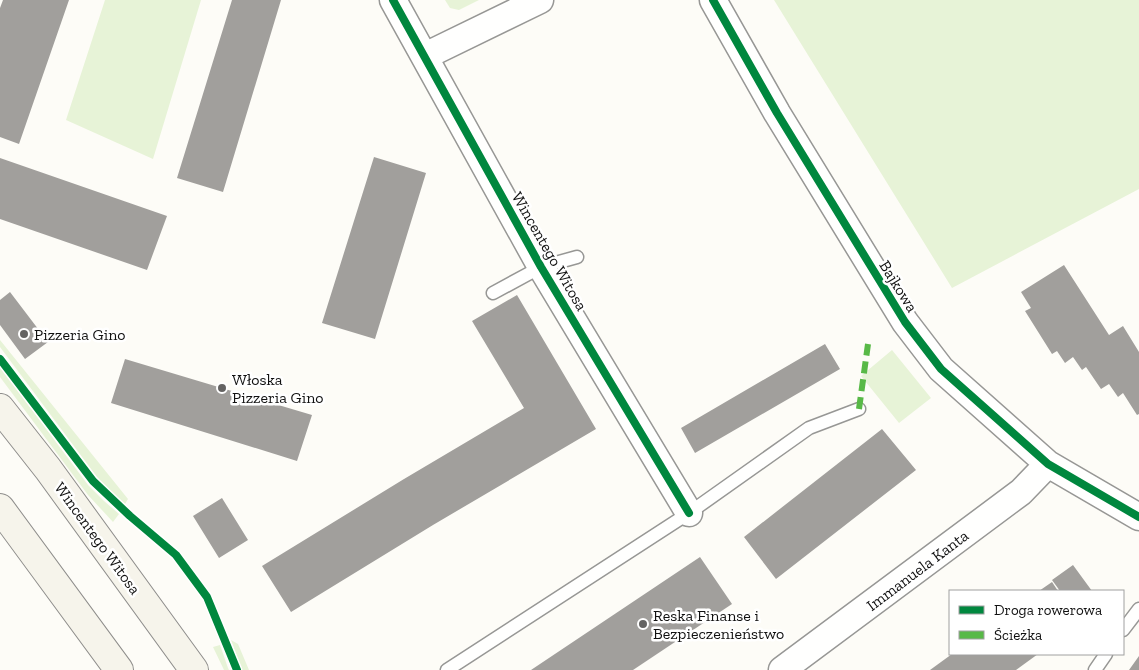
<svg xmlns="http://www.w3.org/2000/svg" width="1139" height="670" font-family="'Zilla Slab',serif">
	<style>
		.green { fill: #e7f3d7 }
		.building { fill: #a19f9c }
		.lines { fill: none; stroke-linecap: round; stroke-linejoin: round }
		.lane-casing { stroke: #979795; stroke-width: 15 }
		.street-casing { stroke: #979795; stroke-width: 29 }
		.secondary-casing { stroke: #8e8d8b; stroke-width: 30 }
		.lane { stroke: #fffffe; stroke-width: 12 }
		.street { stroke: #fffffe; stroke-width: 26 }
		.secondary { stroke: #f6f4eb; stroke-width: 28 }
		.quiet { stroke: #58b947; stroke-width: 6; stroke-dasharray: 12 6; stroke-linecap: butt }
		.cycleway-casing { stroke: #fff; stroke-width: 11 }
		.cycleway { stroke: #00873e; stroke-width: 8 }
		.poi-dot { fill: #646362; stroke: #fff; stroke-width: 2 }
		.labels { text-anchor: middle; stroke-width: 5; stroke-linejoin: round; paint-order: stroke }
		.street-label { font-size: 16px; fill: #111; stroke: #fff }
		.poi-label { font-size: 16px; fill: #111; stroke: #fff; text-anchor: start }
	</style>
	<rect width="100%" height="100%" fill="#fdfcf7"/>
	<!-- green -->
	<path class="green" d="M105 0H201L153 159 66 120Z
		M445 0H479L459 10 450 8Z
		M774 0H1139V189L952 288Z
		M0 340 128 499 125 504 114 495 97 477 0 347Z
		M892 350 931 398 899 423 861 376Z
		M0 367 88 485 104 501 119 514 113 522 88 495 0 377Z
		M231 640 238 644 249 670H242Z
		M220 645 228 668 229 670H224L213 647Z"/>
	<!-- building -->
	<path class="building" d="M3 0H69L19 144 0 137V8Z
		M232 0H281L223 192 177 178Z
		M374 157 426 173 375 339 322 323Z
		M0 158 167 216 147 270 0 219Z
		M1064 265 1109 335 1123 326 1139 352V414L1137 415 1123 393 1118 397 1109 384 1101 389 1086 367 1082 370 1073 357 1065 363 1057 351 1052 354 1025 311 1031 308 1021 292Z
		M10 292 48 342 25 359 0 325V300Z
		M517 295 596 429 433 525 291 612 262 566 404 479 524 408 472 321Z
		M825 344 840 369 695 453 681 428Z
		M125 359 312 415 297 461 111 403Z
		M882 429 916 470 776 579 744 537Z
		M222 498 248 540 219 558 193 516Z
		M700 557 732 604 633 670H531Z
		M1073 565 1092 591H1060L1052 580Z
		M1052 582 1058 591H1039Z
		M952 654H1038L1016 670H930Z
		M1139 656V670H1129Z"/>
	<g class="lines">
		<defs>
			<path id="lane" d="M493 293 541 267 577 257
				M1123 630 1139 609
				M447 670 689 513 809 428 859 409
				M1095 670 1106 654"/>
			<path id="street" d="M393 0 541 267 689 513
				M713 0 777 113 905 322 941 369 1048 464 1139 517
				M425 56 540 0
				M782 670 1021 492 1048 464"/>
			<path id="secondary" d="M0 408 48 469 194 670
				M0 508 119 670"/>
		</defs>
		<!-- lane casing -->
		<use href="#lane" class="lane-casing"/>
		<!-- street casing -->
		<use href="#street" class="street-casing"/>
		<!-- secondary casing -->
		<use href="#secondary" class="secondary-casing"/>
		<!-- lane -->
		<use href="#lane" class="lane"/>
		<!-- street -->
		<use href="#street" class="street"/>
		<!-- secondary -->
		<use href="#secondary" class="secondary"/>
		<!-- quiet -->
		<path class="quiet" d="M859 409 868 344"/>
		<defs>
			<path id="cycleway" d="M393 0 541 267 689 513
				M713 0 777 113 905 322 941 369 1048 464 1139 517
				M0 359 93 481 130 516 176 555 207 597 237 670"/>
		</defs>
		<!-- cycleway casing -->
		<use href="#cycleway" class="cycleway-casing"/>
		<!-- cycleway -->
		<use href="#cycleway" class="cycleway"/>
	</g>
	<!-- markers -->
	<g class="poi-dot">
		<circle cx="24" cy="334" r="5"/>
		<circle cx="222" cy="388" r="5"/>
		<circle cx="643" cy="624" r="5"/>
	</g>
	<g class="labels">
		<!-- street labels -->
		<g class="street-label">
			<text transform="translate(550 251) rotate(60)" y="6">Wincentego Witosa</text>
			<text transform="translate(899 286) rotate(58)" y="6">Bajkowa</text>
			<text transform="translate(98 538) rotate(54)" y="6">Wincentego Witosa</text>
			<text transform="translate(917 570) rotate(-37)" y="6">Immanuela Kanta</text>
		</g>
		<!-- poi labels -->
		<g class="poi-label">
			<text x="34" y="340">Pizzeria Gino</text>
			<text x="232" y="385">Włoska<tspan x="232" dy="18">Pizzeria Gino</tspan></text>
			<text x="653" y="621">Reska Finanse i<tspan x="653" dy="18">Bezpieczenieństwo</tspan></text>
		</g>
	</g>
	<!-- legend -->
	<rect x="949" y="590" width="175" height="65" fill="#ffffff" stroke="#a0a0a0"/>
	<rect x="959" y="606" width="25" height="8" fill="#00873e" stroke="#a0a0a0"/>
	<text x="994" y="615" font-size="15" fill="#111111">Droga rowerowa</text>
	<rect x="959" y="631" width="25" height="8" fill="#58b947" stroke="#a0a0a0"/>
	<text x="994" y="640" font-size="15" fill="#111111">Ścieżka</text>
</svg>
